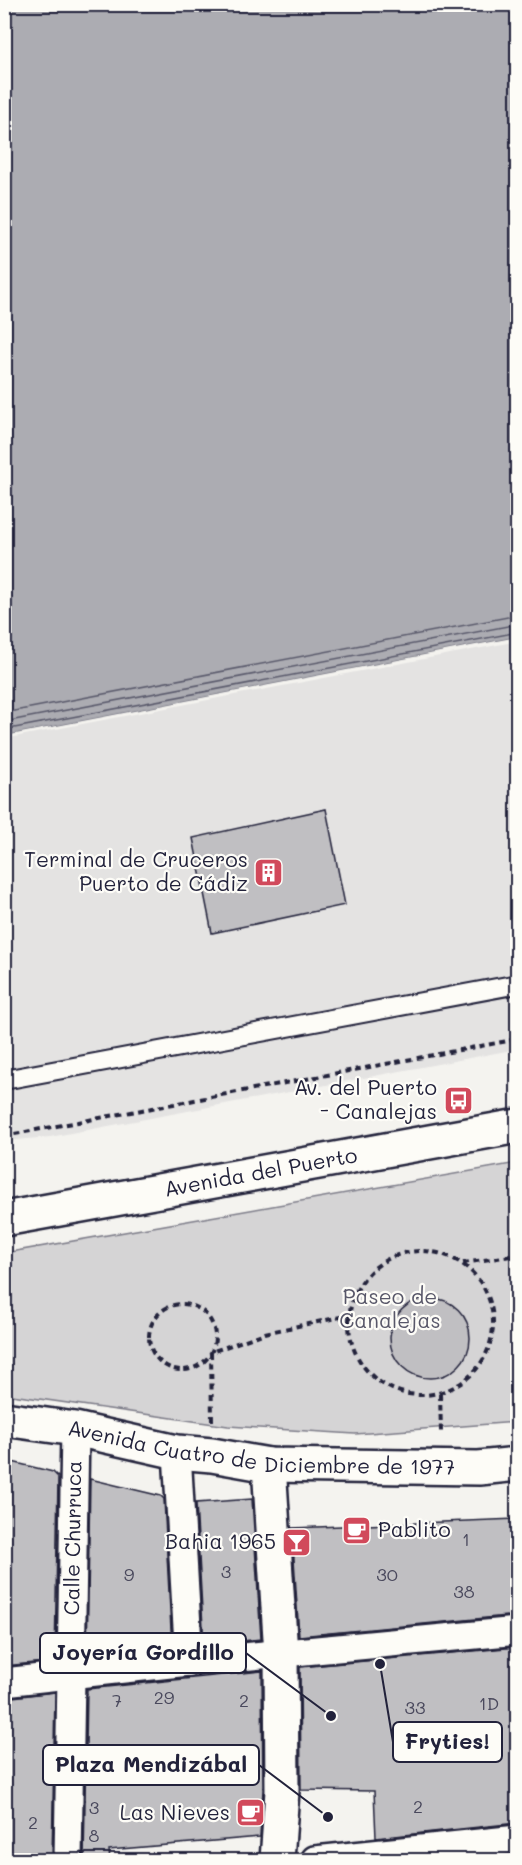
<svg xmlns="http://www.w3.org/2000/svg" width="522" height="1865" font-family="Mali,sans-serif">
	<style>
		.built { fill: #e4e3e2 }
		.green { fill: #d5d4d5; stroke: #7c7b88; stroke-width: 1.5 }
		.water { fill: #acacb2; stroke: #757582; stroke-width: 1.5 }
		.pier { fill: #f4f3ef }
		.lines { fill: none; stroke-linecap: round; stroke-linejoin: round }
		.shore { stroke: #59596b; stroke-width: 1.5 }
		.building { fill: #c0bfc2; stroke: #22223b; stroke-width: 1.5 }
		.service-casing { stroke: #22223b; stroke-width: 22 }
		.pedestrian-casing { stroke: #22223b; stroke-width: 32 }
		.minor-casing { stroke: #22223b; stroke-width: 38 }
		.tertiary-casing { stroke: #22223b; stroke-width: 38 }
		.path { stroke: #22223b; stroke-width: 4; stroke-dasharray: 6 4.5; stroke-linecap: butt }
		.service { stroke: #fdfcf7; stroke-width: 18 }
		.pedestrian { stroke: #fdfcf7; stroke-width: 27 }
		.minor { stroke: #fdfcf7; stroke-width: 33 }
		.tertiary { stroke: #fdfcf7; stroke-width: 33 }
		.labels { text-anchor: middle; stroke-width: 4.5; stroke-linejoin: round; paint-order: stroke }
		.number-label { font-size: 18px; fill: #4a495d }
		.poi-label { font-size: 21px; fill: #22223b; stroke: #fdfcf7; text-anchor: end }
		.street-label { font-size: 21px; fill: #22223b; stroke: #fdfcf7 }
		.park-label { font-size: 21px; fill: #585769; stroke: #fdfcf7 }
		.leader { fill: none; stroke: #22223b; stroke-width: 2 }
		.callout-dot { fill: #22223b; stroke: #fdfcf7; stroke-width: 2 }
		.callout { fill: #fdfcf7; stroke: #22223b; stroke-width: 2 }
		.callout-label { font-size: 22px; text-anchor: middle; font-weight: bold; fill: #22223b }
	</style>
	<rect width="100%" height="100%" fill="#f4f3ef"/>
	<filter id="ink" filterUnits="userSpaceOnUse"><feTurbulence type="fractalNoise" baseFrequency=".0167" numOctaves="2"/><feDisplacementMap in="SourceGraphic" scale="12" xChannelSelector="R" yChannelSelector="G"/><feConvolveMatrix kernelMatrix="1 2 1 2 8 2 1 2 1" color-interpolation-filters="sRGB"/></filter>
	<g filter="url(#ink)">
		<!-- built -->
		<path class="built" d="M517 637V1049L50 1137 5 1141V736Z"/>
		<!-- green -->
		<path class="green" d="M517 1163V1422L355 1434 228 1426 5 1394V1253Z"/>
		<!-- water -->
		<path class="water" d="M5 5H517V637L5 736Z"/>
		<!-- pier -->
		<path class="pier" d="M517 637 518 641 4 739 5 736Z"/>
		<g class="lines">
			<!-- shore -->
			<path class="shore" d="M4 713 518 615
				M4 722 518 624
				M4 730 518 632"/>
		</g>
		<!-- building -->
		<path class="building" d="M326 809 345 905 212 933 193 838Z
			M390 1338a40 40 0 1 1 80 0a40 40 0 1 1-80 0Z
			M4 1460 53 1472 58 1477 55 1661 4 1666Z
			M90 1479 161 1496 164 1499 172 1648 87 1657Z
			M252 1499 261 1639 204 1645 196 1503Z
			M518 1519V1615L299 1636 292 1528Z
			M518 1647V1823L376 1838 374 1791 301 1790 300 1667Z
			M262 1671 263 1790 260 1837 109 1850 110 1860H84L87 1689Z
			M55 1692 52 1860H4V1698Z"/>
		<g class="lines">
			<defs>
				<path id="service" d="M4 1080 518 984"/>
				<g id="pedestrian">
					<path d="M177 1452 189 1662"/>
					<path d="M4 1682 189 1662 518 1631"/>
					<path id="s1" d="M68 1860 75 1429"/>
					<path d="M315 1860 518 1839"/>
				</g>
				<g id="minor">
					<path id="s2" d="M4 1419 75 1429 177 1452 212 1455 269 1465 479 1468 518 1464"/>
					<path d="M269 1465 281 1654 282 1791 277 1860"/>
				</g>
				<g id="tertiary">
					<path id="s3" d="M4 1219 518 1126"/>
				</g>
			</defs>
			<!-- service casing -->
			<use href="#service" class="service-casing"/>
			<!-- pedestrian casing -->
			<use href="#pedestrian" class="pedestrian-casing"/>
			<!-- minor casing -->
			<use href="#minor" class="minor-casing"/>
			<!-- tertiary casing -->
			<use href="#tertiary" class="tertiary-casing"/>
			<!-- path -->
			<path class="path" d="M4 1136 518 1039
				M349 1323a72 72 0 1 1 144 0a72 72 0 1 1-144 0Z
				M463 1263 518 1255
				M149 1337a33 33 0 1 1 66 0a33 33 0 1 1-66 0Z
				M440 1394 441 1432
				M212 1421 211 1352 265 1333 350 1315"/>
			<!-- service -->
			<use href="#service" class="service"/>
			<!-- pedestrian -->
			<use href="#pedestrian" class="pedestrian"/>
			<!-- minor -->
			<use href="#minor" class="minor"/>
			<!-- tertiary -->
			<use href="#tertiary" class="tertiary"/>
		</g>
	</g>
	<!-- icons -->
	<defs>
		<symbol id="building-square" viewBox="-11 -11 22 22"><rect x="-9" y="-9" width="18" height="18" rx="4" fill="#d1495b" stroke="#fdfcf7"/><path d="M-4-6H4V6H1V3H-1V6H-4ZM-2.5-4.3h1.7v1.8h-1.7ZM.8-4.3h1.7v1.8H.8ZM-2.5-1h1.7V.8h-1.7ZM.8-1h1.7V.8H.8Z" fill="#fff"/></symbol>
		<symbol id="bus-square" viewBox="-11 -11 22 22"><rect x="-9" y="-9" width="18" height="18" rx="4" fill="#d1495b" stroke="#fdfcf7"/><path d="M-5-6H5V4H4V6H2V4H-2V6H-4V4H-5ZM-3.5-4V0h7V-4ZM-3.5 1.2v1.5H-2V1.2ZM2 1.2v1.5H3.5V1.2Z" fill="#fff"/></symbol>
		<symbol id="cafe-square" viewBox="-11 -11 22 22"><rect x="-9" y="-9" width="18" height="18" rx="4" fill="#d1495b" stroke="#fdfcf7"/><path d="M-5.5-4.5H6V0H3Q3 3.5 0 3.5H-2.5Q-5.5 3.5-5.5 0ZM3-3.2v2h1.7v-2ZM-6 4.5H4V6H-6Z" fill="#fff"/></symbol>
		<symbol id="bar-square" viewBox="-11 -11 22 22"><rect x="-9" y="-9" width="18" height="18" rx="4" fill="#d1495b" stroke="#fdfcf7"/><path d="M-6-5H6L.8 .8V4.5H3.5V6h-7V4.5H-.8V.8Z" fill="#fff"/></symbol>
	</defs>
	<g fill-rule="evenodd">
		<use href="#building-square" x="252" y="856" width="33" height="33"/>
		<use href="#bus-square" x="442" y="1084" width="33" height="33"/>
		<use href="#cafe-square" x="340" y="1514" width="33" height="33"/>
		<use href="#bar-square" x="280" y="1526" width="33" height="33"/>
		<use href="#cafe-square" x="234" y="1796" width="33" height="33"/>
	</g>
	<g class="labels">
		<!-- number labels -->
		<g class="number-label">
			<text x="466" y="1546">1</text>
			<text x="226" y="1578">3</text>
			<text x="129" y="1581">9</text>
			<text x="387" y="1581">30</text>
			<text x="464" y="1598">38</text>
			<text x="164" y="1704">29</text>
			<text x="117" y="1707">7</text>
			<text x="244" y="1707">2</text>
			<text x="489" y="1710">1D</text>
			<text x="415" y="1714">33</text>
			<text x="418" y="1813">2</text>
			<text x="94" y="1814">3</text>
			<text x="33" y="1829">2</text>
			<text x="94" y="1842">8</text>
		</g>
		<!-- poi labels -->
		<g class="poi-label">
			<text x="248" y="867">Terminal de Cruceros<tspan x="248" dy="24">Puerto de Cádiz</tspan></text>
			<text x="437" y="1095">Av. del Puerto<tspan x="437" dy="24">- Canalejas</tspan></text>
			<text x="378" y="1537" text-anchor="start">Pablito</text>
			<text x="276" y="1549">Bahia 1965</text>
			<text x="230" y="1820">Las Nieves</text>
		</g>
		<!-- street labels -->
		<g class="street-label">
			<text dy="7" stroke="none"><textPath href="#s3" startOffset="261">Avenida del Puerto</textPath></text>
			<text dy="7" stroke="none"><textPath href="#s2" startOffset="260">Avenida Cuatro de Diciembre de 1977</textPath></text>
			<text dy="7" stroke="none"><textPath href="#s1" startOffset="322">Calle Churruca</textPath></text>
		</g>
		<!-- park labels -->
		<g class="park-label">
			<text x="390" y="1304">Paseo de<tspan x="390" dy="24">Canalejas</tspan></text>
		</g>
	</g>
	<!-- callouts -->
	<path class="leader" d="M331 1716L246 1653M380 1664L393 1742M328 1817L259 1765"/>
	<g class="callout-dot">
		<circle cx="331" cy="1716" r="6"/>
		<circle cx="380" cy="1664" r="6"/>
		<circle cx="328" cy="1817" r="6"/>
	</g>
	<g class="callout">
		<rect x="40" y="1633" width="206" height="40" rx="6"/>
		<rect x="393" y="1722" width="109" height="40" rx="6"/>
		<rect x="43" y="1745" width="216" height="40" rx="6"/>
	</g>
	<g class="callout-label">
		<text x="143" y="1660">Joyería Gordillo</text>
		<text x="447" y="1749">Fryties!</text>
		<text x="151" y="1772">Plaza Mendizábal</text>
	</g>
	<!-- margin -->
	<rect width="522" height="1865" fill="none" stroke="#fdfcf7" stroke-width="24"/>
	<rect x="12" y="12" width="498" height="1841" fill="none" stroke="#22223b" stroke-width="2" filter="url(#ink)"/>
</svg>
